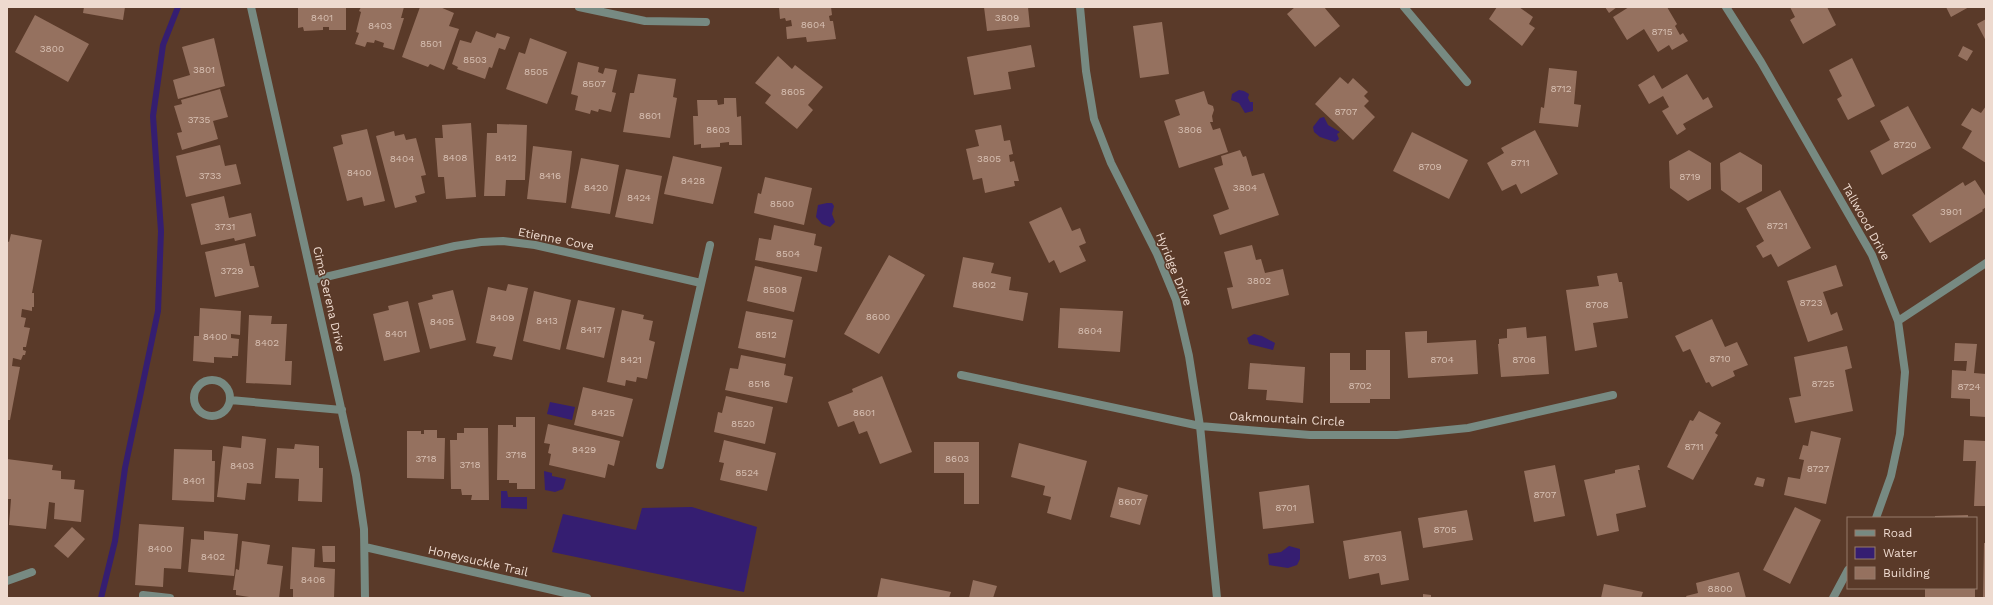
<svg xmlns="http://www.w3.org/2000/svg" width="1993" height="605" font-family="'Work Sans',sans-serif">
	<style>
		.water { fill: #351e71 }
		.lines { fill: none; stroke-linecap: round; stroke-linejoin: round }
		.stream { stroke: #351e71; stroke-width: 6 }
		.building { fill: #95715f }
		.minor { stroke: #778a82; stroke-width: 8 }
		.labels { text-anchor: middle; stroke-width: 3; stroke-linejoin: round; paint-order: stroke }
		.number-label { font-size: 10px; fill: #d8c0b3 }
		.street-label { font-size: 12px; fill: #eedacf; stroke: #5a3a29 }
	</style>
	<rect width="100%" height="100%" fill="#5a3a29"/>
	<!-- water -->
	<path class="water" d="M1239 90 1244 91 1249 94 1248 98 1250 102H1253V111L1245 113 1239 103 1231 100 1232 94Z
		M1324 117 1328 125 1340 132 1337 134 1339 139 1335 142 1320 137 1314 132 1313 127 1320 118Z
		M827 203H832L834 206 832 214 835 222 830 227 822 224 816 217 818 205Z
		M1254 334 1262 336 1275 343 1273 350 1249 344 1247 338Z
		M550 402 575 407 572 420 547 414Z
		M544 471 552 473V476L566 479 563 489 555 492 545 490Z
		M501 491H507L508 497H527V509L501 508Z
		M692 507 757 527 744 592 552 552 563 514 636 530 642 508Z
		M1289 546 1300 549V559L1297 565 1288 568 1269 565 1268 554 1281 552Z"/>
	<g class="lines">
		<!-- stream -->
		<path class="stream" d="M101 598 115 541 125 468 158 311 161 231 153 116 163 45 178 7"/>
	</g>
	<!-- building -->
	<path class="building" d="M84 7H125L123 20 83 13Z
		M298 7H346V30H329V27H323V30L304 31 303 27 298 28Z
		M361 7H404L401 18H404L394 50 383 47 384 43 375 40 374 43 367 42 365 47 355 44 359 33 356 32 361 12 359 11Z
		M420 7H440L454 13 449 26 459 29 444 70 430 64 428 67 402 57Z
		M779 7H831L832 15 829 16 830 21H833L836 39 807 42 806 37 787 39 786 27 792 26 791 20 786 21 785 18 780 19Z
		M984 7H1028L1030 27 987 31Z
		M1295 7H1324L1340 26 1315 47 1287 14Z
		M1497 7H1519L1533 17 1529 24 1535 28 1522 46 1489 19Z
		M1605 7H1617L1609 13Z
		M1629 7H1667L1677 24 1675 26 1680 35 1683 33 1688 41 1672 50 1669 45 1658 52 1644 29 1627 40 1613 17Z
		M1790 7H1827L1836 25 1803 44 1790 20 1795 17Z
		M1946 7H1969L1951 17Z
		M35 15 89 44 68 82 15 52Z
		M1986 19V41L1977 24Z
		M1162 22 1169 74 1140 78 1133 26Z
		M476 31 495 38 497 33 510 37 505 50 499 48 492 68 489 67 485 79 457 69 458 67 452 64 460 40 471 43Z
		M214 38 225 86 178 99 173 80 190 75 182 47Z
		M530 38 567 52 547 104 506 89 519 52 525 54Z
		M1031 45 1035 67 1008 72 1011 89 974 95 967 57Z
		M1963 46 1973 51 1967 61 1958 56Z
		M778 56 792 69 795 65 823 87 808 105 813 110 797 129 765 103 771 95 755 83Z
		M1852 58 1875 106 1848 120 1837 99 1842 96 1829 70Z
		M578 62 599 67 598 72 603 74 605 68 617 70 612 92 616 93 611 112 599 109 598 112 591 110 590 114 575 110 578 96 571 94Z
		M1549 68 1577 71 1574 104 1581 105 1578 127 1539 123 1541 107 1544 108Z
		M638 74 676 79 673 97 677 98 670 138 623 132 630 93H634Z
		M1687 74 1703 100 1708 97 1713 107 1683 124 1686 129 1677 135 1662 111 1669 107 1663 96 1649 104 1638 85 1654 75 1662 89Z
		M1340 77 1348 84 1353 78 1368 92 1364 96 1369 101 1364 106 1375 117 1353 140 1315 104Z
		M220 89 228 117 213 121 218 139 182 150 177 133 182 132 174 106 182 104 181 100Z
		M1204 91 1208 104 1213 106 1214 110 1212 116 1213 122H1210L1213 130 1220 128 1228 152 1179 168 1164 121 1180 115 1175 100Z
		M724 98H736L737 117 741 116 742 145H729V142L720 143V147L701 148V144L694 145 693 116H698L697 100H717L718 105 724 104Z
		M1908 106 1931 148 1882 175 1870 151 1890 140 1880 121Z
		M1986 106V163L1962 148 1972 131 1961 125 1972 108 1981 113Z
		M471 123 476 197 446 199 444 177H438L435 138H443L442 125Z
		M497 124 527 125 525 180H506L505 196H484L487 133H497Z
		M1001 125 1004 141 1010 140 1013 154 1009 155 1010 162 1014 161 1019 181H1014L1015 186 985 193 982 178 973 180 966 149 979 146 975 130Z
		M367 129 385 201 364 206 362 197 347 201 333 147 343 144 341 135Z
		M1535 130 1558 174 1521 194 1516 184 1502 191 1487 163 1504 153 1501 148Z
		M394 131 395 136 404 134 406 140 416 138 426 175 421 176 425 193 415 196 417 202 395 208 376 136Z
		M1412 132 1468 160 1449 199 1393 171Z
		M220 145 225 166 236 164 241 184 186 197 176 156Z
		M533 146 572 151 566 203 527 199Z
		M1240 150 1243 157 1246 156 1252 176 1264 173 1279 215 1220 235 1213 215 1229 209 1214 168 1223 165 1221 156Z
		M1689 150 1711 163V189L1688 201 1670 188 1669 161Z
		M1740 152 1762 165V191L1739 203 1721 190 1720 163Z
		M673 156 722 167 713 204 664 194Z
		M581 158 619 165 610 214 571 208Z
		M626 169 662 176 653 224 615 217Z
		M765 177 812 188 804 225 754 213 758 193 761 194Z
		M1975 180 1986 197V207L1982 210 1983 211 1930 243 1912 215 1963 182 1965 186Z
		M1780 190 1811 248 1778 267 1771 254 1763 258 1756 246 1764 241 1746 208Z
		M224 196 229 218 251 213 256 236 235 241 234 238 201 245 191 204Z
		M1061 207 1072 231 1080 228 1086 243 1079 246 1086 261 1060 273 1054 260 1049 263 1029 222Z
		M774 225 816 234 814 245 822 247 817 272 755 260 759 238 771 240Z
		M11 234 42 240 32 293H34V307H32V311L22 309 21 317 26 318 24 327 30 328 26 347H23V350L26 351 25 355H23L21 360 13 358 12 366 20 367 10 420H7V241L9 242Z
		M245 243 250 266H254L259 287 215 297 205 252Z
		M1252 245 1256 260 1261 259 1265 273 1283 269 1289 295 1232 309 1227 288 1233 287 1224 252Z
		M889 255 925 275 879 354 844 334Z
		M963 257 994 263 991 273 1011 277 1009 290 1028 293 1023 321 953 307Z
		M1836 265 1843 286 1823 292 1831 315 1837 312 1843 330 1808 342 1787 281Z
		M755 266 802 277 794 312 747 301Z
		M1617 273 1619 282H1622L1628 318 1593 323 1597 347 1575 351 1566 290 1599 286 1597 276Z
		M508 284 528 288 512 360 493 356 496 347 476 343 488 287 506 291Z
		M453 290 466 340 430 349 418 303 433 299 432 295Z
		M534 291 571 300 560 350 523 341Z
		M578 300 615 308 604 358 566 349Z
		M408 301 420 352 384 361 373 314 389 310 388 306Z
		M200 308 241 311 240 335 231 334V338L239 339 238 356H232V358L214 357V363L193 361 194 336H199Z
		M1060 308 1123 311 1120 352 1058 348Z
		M622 310 644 315 643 319 653 321 649 340 655 342 647 379 637 377 636 382 626 380 625 386 607 382Z
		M746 311 793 320 785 358 738 348Z
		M249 315 272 316 271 324H287L285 361H292L291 385 246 383Z
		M1712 319 1725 347 1737 342 1748 365 1733 371 1735 376 1712 387 1709 382 1706 383 1690 349 1683 352 1675 336Z
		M1526 327 1527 338 1546 336 1549 374 1501 377 1498 344H1499V339L1507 338V329Z
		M1427 331V343L1476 340 1478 374 1408 378 1405 332Z
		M1955 343 1977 344 1974 373 1986 374V417L1970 416V399L1951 398 1952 370 1966 371 1967 361H1954Z
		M1847 346 1852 368 1845 370 1853 411 1795 423 1789 398 1801 396 1794 357Z
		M1366 350H1390V399H1370V403H1330V353H1350V370H1366Z
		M741 355 786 364 784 375 793 377 787 403 725 390 730 368 738 369Z
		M1250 363 1305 367 1303 403 1266 400 1267 390 1248 389Z
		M882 376 912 452 880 464 867 431 859 434 854 421 838 427 828 402 853 392 852 389Z
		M583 387 633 399 623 437 574 425Z
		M726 396 773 407 765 444 714 432 718 412 722 413Z
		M1699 411 1721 423 1715 433 1718 435 1693 480 1667 467 1690 420 1693 421Z
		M516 417H535V489H517V483H509V480H497L498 425H513V427H516Z
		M548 424 620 441 614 466 608 464 605 478 549 465 551 454 548 453 550 444 544 443Z
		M464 428H488L489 500H471L472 495H462L461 489H451L450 440H457V433H464Z
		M424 430H437V438H445L444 479 407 478V431H421V434H424Z
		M1811 431 1841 438 1826 504 1784 495 1788 477 1800 479 1804 460 1799 459 1803 445 1808 446Z
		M242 436 266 439 261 484 247 483 245 500 217 497 223 446 241 448Z
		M724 440 776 453 767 491 720 480 724 463 719 462Z
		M1964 440 1986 441V506H1974L1976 461H1963Z
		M934 442H979V504H964V473H934Z
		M1019 443 1087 461 1071 520 1047 513 1051 497 1043 495 1045 486 1011 477Z
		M295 444 319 446V468H323L322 502 298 501 299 479 275 478 277 448 294 449Z
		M174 449 212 450V461H215L214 502 172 500Z
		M7 459 53 465 52 470 61 471V479L75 480 74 489 84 490 81 522 54 519 55 503 49 502 46 529 9 525 11 499H7Z
		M1555 465 1565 516 1534 522 1524 471Z
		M1639 465 1640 470H1638L1646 507 1616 514 1619 531 1597 536 1584 480 1615 473V470Z
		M1757 477 1765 479 1763 487 1754 485Z
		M1309 485 1314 523 1263 529 1259 492Z
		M1118 487 1148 495 1140 525 1110 517Z
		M1795 507 1821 520 1790 584 1763 570Z
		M1467 510 1473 540 1423 548 1418 518Z
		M1968 515V518H1935V516Z
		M139 524 184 527 181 569 164 568 163 587 135 585Z
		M72 527 85 539 68 558 54 546Z
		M204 531 238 534 234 576 188 572 191 539 204 540Z
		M1401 531 1409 580 1381 585 1379 573 1349 579 1343 541Z
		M242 541 270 545 267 564 283 566 279 598H256L236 595V590H233L236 569 239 570Z
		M1984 543H1986V598H1983Z
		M322 546H335V562H323Z
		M292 547 315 549 314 567 335 569 334 598H293V589H290Z
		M1739 572 1746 598H1687L1686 596 1698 593 1696 583Z
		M881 578 951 592 949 598H877Z
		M973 580 997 586 993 598H969Z
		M1604 584 1643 592 1641 598H1601Z
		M1925 588H1975V598H1925Z
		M1423 594 1431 595V598H1423Z"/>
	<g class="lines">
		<!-- minor -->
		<path class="minor" d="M251 7 356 475 364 529 365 598
			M579 7 645 21 706 22
			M1080 7 1086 71 1094 119 1111 163 1157 254 1176 300 1189 356 1200 426 1217 598
			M1404 7 1467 82
			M1726 7 1761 62 1872 255 1898 321 1905 372 1900 434 1891 476 1876 518
			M313 280 455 246 481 242 503 241 535 245 701 283
			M1898 321 1986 263
			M961 375 1200 426 1310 435H1397L1468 428 1613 395
			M194 398a18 18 0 1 1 36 0a18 18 0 1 1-36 0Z
			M230 400 342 410
			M660 465 710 245
			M365 547 587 598
			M7 581 32 572
			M143 598V595L170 598
			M1833 598 1848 570"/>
	</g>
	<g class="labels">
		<!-- number labels -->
		<g class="number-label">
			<text x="322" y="21">8401</text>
			<text x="1007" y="21">3809</text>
			<text x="813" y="28">8604</text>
			<text x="380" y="29">8403</text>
			<text x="1662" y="35">8715</text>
			<text x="431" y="47">8501</text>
			<text x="52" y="52">3800</text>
			<text x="475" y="63">8503</text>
			<text x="204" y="73">3801</text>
			<text x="536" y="75">8505</text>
			<text x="594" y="87">8507</text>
			<text x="1561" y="92">8712</text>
			<text x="793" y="95">8605</text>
			<text x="1346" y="115">8707</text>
			<text x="650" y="119">8601</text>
			<text x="199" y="123">3735</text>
			<text x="718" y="133">8603</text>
			<text x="1190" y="133">3806</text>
			<text x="1905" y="148">8720</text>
			<text x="455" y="161">8408</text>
			<text x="506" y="161">8412</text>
			<text x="402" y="162">8404</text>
			<text x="989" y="162">3805</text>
			<text x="1520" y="166">8711</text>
			<text x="1430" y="170">8709</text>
			<text x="359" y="176">8400</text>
			<text x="210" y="179">3733</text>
			<text x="550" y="179">8416</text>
			<text x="1690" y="180">8719</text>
			<text x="693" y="184">8428</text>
			<text x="596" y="191">8420</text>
			<text x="1245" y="191">3804</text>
			<text x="639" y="201">8424</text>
			<text x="782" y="207">8500</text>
			<text x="1951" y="215">3901</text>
			<text x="1777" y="229">8721</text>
			<text x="225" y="230">3731</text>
			<text x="788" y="257">8504</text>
			<text x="232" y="274">3729</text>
			<text x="1259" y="284">3802</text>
			<text x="984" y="288">8602</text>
			<text x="775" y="293">8508</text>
			<text x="1811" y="306">8723</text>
			<text x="1597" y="308">8708</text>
			<text x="878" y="320">8600</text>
			<text x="502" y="321">8409</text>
			<text x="547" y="324">8413</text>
			<text x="442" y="325">8405</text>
			<text x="591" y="333">8417</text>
			<text x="1090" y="334">8604</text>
			<text x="396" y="337">8401</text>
			<text x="766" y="338">8512</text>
			<text x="215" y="340">8400</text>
			<text x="267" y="346">8402</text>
			<text x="1720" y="362">8710</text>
			<text x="631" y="363">8421</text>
			<text x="1442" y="363">8704</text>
			<text x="1524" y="363">8706</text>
			<text x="759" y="387">8516</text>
			<text x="1823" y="387">8725</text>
			<text x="1360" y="389">8702</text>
			<text x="1969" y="390">8724</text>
			<text x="603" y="416">8425</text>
			<text x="864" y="416">8601</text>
			<text x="743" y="427">8520</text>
			<text x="1694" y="450">8711</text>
			<text x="584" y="453">8429</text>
			<text x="516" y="458">3718</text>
			<text x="426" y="462">3718</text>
			<text x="957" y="462">8603</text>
			<text x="470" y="468">3718</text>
			<text x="242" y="469">8403</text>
			<text x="1818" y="472">8727</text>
			<text x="747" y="476">8524</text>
			<text x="194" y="484">8401</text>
			<text x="1545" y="498">8707</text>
			<text x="1130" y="505">8607</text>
			<text x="1286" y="511">8701</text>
			<text x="1445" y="533">8705</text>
			<text x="160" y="552">8400</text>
			<text x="213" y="560">8402</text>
			<text x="1375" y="561">8703</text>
			<text x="313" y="583">8406</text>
			<text x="1720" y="592">8800</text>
		</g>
		<!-- street labels -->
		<g class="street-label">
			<text transform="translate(1866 222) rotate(61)" y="4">Tallwood Drive</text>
			<text transform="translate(556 239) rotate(11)" y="4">Etienne Cove</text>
			<text transform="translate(1174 269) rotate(68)" y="4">Hyridge Drive</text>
			<text transform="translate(329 299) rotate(77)" y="4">Cima Serena Drive</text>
			<text transform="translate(1287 419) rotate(3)" y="4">Oakmountain Circle</text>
			<text transform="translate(478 561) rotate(13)" y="4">Honeysuckle Trail</text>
		</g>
	</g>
	<!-- border -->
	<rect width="1993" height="605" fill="none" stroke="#eedacf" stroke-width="16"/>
	<!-- legend -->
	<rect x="1847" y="517" width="130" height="72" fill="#5a3a29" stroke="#957a6b"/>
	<rect x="1855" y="530" width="20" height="6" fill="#778a82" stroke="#957a6b"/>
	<text x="1883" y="537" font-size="12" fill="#eedacf">Road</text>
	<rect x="1855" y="547" width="20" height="12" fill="#351e71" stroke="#957a6b"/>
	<text x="1883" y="557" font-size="12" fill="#eedacf">Water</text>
	<rect x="1855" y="567" width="20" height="12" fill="#95715f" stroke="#957a6b"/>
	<text x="1883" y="577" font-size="12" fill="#eedacf">Building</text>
</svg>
